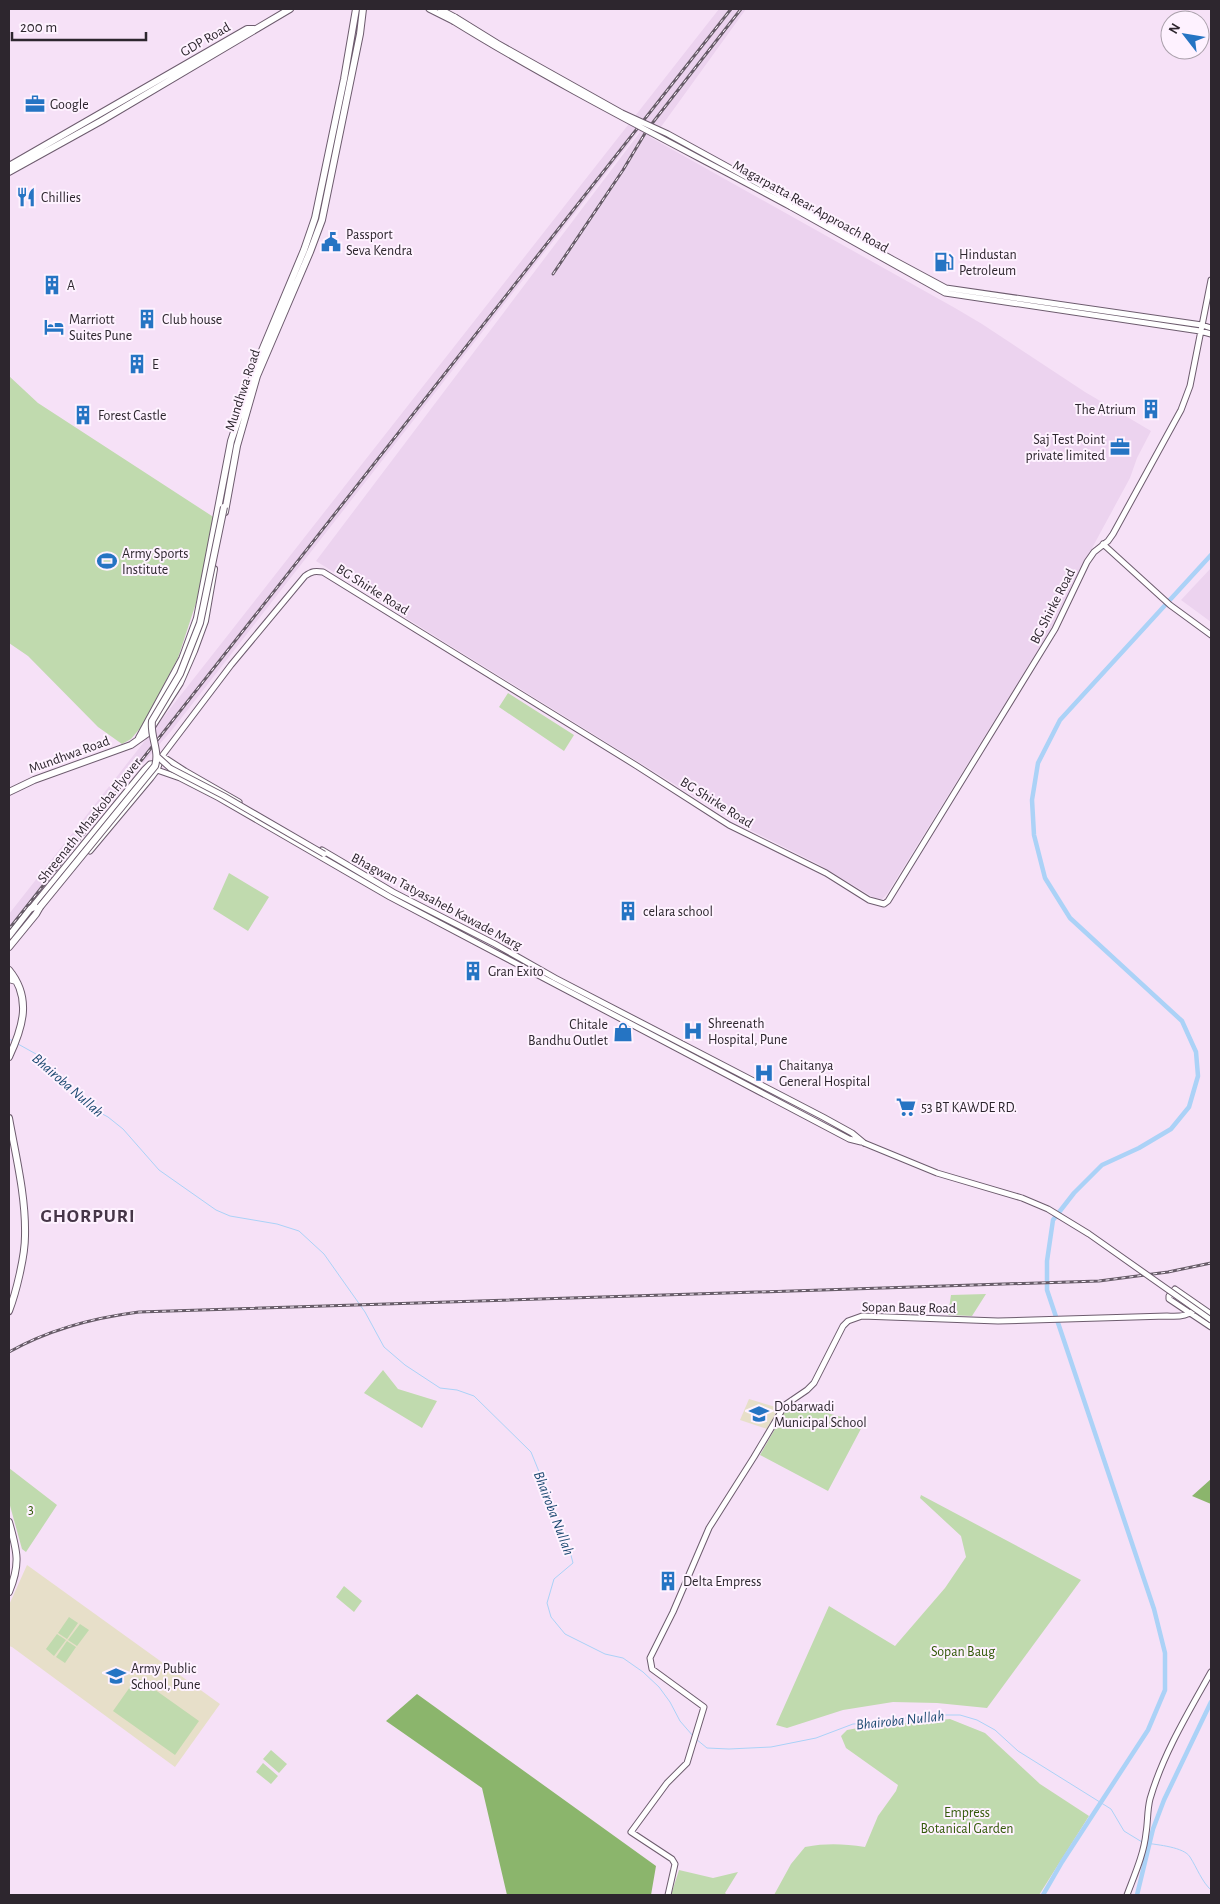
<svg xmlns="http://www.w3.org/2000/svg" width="1220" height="1904" font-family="'Alegreya Sans',sans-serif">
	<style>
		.built { fill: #ecd3ef }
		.education { fill: #e7dfc9 }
		.green { fill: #c0daae }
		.forest { fill: #8bb56c }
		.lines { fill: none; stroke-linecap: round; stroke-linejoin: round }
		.stream { stroke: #abd2f7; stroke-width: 1 }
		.canal { stroke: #abd2f7; stroke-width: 4.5 }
		.minor-casing { stroke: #6d5c6e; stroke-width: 7 }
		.major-casing { stroke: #6d5c6e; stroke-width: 8 }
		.minor { stroke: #fff; stroke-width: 5 }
		.major { stroke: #fff; stroke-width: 6 }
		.rail-casing { stroke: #675c68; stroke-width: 3 }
		.rail { stroke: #fef2ff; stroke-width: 1; stroke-dasharray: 4; stroke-linecap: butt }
		.minor-bridge-casing { stroke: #6d5c6e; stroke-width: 7; stroke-linecap: butt }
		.major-bridge-casing { stroke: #6d5c6e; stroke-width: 8; stroke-linecap: butt }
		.minor-bridge { stroke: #fff; stroke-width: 5 }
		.major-bridge { stroke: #fff; stroke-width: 6 }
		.labels { text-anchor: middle; stroke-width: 4; stroke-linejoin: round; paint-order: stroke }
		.street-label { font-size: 14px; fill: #2d262e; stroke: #fef2ff }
		.poi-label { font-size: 14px; fill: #2d262e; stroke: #fef2ff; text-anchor: start }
		.park-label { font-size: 14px; fill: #335909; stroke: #fef2ff }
		.water-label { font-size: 15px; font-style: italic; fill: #1d4a72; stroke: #fef2ff }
		.district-label { font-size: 19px; font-weight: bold; letter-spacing: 1px; fill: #463648; stroke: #fef2ff }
	</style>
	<rect width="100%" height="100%" fill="#f6e1f7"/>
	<!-- built -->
	<path class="built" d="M719 9H746L658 131 653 132 650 137 955 308 982 324 1085 392 1151 431 1137 458 1130 478 1072 585 1051 629 887 894 882 899H876L818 864 742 826 438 638 316 561 640 132 639 131 172 730 131 777 9 931V914Z
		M1211 568V622L1181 600Z"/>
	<!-- education -->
	<path class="education" d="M749 1399 779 1408 767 1429 740 1420Z
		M27 1565 220 1704 175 1767 12 1647 9 1646V1605Z"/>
	<!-- green -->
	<path class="green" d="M9 376 38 403 215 518 196 603 178 658 142 726 131 739 122 744 98 727 28 656 9 643Z
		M508 693 574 735 564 751 499 707Z
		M229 873 269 897 248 931 213 909Z
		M986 1294 972 1316 948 1315 951 1295Z
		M383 1370 398 1389 437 1401 422 1428 364 1393Z
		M794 1404 864 1423 828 1491 760 1455 788 1406Z
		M9 1468 57 1505 26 1552 22 1549 9 1502Z
		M921 1495 1081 1580 987 1708 937 1703 893 1702 843 1710 787 1728 776 1725 829 1606 895 1646 945 1588 966 1557 961 1536 920 1498Z
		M344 1586 362 1601 354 1612 336 1597Z
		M69 1617 78 1623 67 1639 58 1633Z
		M80 1624 89 1630 77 1646 68 1640Z
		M57 1634 66 1640 54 1656 46 1649Z
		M67 1641 76 1647 65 1663 56 1657Z
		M137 1677 199 1721 175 1755 113 1711Z
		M950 1719 985 1733 1040 1784 1089 1816 1039 1895H774L791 1864 805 1847C828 1843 843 1844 865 1847L878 1816 896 1791 898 1785 846 1748 841 1736 847 1730 864 1727Z
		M271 1750 287 1764 279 1773 263 1759Z
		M263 1763 278 1776 271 1784 256 1772Z
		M679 1870 713 1878 738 1872 725 1893 727 1895H671Z"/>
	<!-- forest -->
	<path class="forest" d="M1211 1479V1504L1192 1496Z
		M417 1694 656 1866 651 1895H507L482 1788 386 1721Z"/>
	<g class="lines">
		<!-- stream -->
		<path class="stream" d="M9 1039 13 1041
			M18 1044 36 1054 67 1088 91 1108 108 1117 123 1129 159 1170 216 1210 230 1216 277 1224 299 1231 324 1254 365 1312 384 1347 405 1365 440 1388 457 1390 474 1396 531 1452 567 1540 573 1563 554 1579 547 1603 551 1617 565 1634 605 1654 623 1658 643 1672 659 1687 670 1702 680 1721 693 1736
			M696 1739 707 1748 729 1749 771 1747 816 1738 853 1724 884 1723 918 1715H960L977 1720 995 1730 1018 1751 1111 1809 1124 1831 1142 1842
			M1146 1843C1158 1845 1184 1847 1190 1857 1197 1868 1202 1882 1211 1890"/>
		<!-- canal -->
		<path class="canal" d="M1043 1895 1062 1862 1148 1730 1165 1690V1653L1154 1609 1047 1290V1261L1053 1220 1074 1193 1102 1165 1139 1148 1171 1129 1189 1107 1198 1076 1196 1052 1182 1021 1070 918 1045 878 1034 835 1032 800 1038 763 1060 720 1211 555
			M1137 1895 1153 1829 1164 1800 1211 1702"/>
		<defs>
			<path id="minor" d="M429 9 453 21
				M440 9 455 17
				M792 202 892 259 946 288 1202 325 1211 328
				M791 207 945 293 1200 331 1211 334
				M1103 544 1170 605 1211 635
				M162 756 185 771 239 802
				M157 770 180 778 219 798 390 897 849 1139 861 1142
				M322 850 393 892 495 944 555 978 823 1117 852 1133 864 1143
				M90 851 151 778 157 770 162 756 231 665 305 576C312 571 315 571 323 572L637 766 729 825 826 873 869 900 884 904 888 901 1055 629 1087 562 1094 552 1108 541 1113 534 1181 410 1190 386 1211 280
				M32 907 144 770 150 764 159 763
				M1211 1314 1175 1289 1169 1296V1299L1211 1327
				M668 1895 675 1864 672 1859 631 1832 667 1783 687 1763 704 1707 652 1669 650 1658 673 1612 709 1528 754 1457 785 1405 807 1390 814 1383 843 1326 848 1321 862 1316 998 1321 1167 1316C1181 1317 1189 1316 1199 1306
				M1127 1895C1134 1876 1144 1854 1146 1833 1148 1822 1147 1811 1150 1799 1163 1754 1188 1713 1211 1672"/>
			<path id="major" d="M9 166 247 29H254
				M9 172 101 121 290 9
				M225 512 237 446 257 376 310 252 322 220 360 34 363 9
				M139 738 182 659 197 618 231 441 258 360 304 250 315 218 344 79 356 9
				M9 792 34 780 131 745 148 733 180 683 194 651 205 621 214 569
				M9 936 30 909 36 906
				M9 947 36 914 40 907
				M9 970C32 998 23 1027 9 1057
				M9 979 16 981
				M9 1118C16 1157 26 1197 25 1236 25 1256 16 1293 9 1311
				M9 1522C17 1551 21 1563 9 1592"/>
		</defs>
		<!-- minor casing -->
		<use href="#minor" class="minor-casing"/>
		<!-- major casing -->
		<use href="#major" class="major-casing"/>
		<!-- minor -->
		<use href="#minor" class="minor"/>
		<!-- major -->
		<use href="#major" class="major"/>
		<defs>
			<path id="rail" d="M553 274 623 170 647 130 741 9
				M9 929 731 9
				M9 1352C50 1329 92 1318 139 1312L1099 1281 1168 1272 1211 1263"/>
		</defs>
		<!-- rail casing -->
		<use href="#rail" class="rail-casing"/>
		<!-- rail -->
		<use href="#rail" class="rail"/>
		<defs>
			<path id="minor-bridge" d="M455 17 497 43 622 113 668 134 792 202
				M453 21C563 89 678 146 791 207
				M158 757 170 768 224 796 324 854
				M864 1143 937 1173 1022 1198 1048 1209 1089 1234 1211 1320"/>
			<path id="major-bridge" d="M40 907 155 766C160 751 150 737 152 721L180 674 200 623 224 507"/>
		</defs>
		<!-- minor-bridge casing -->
		<use href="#minor-bridge" class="minor-bridge-casing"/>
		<!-- major-bridge casing -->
		<use href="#major-bridge" class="major-bridge-casing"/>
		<!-- minor-bridge -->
		<use href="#minor-bridge" class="minor-bridge"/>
		<!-- major-bridge -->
		<use href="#major-bridge" class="major-bridge"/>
	</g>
	<!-- icons -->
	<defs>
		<symbol id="office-bare" viewBox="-9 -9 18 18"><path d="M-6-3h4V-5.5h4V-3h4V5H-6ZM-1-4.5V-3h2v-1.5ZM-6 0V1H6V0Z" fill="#2574c3" stroke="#fef2ff" stroke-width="2.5" paint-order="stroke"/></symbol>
		<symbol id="restaurant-bare" viewBox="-9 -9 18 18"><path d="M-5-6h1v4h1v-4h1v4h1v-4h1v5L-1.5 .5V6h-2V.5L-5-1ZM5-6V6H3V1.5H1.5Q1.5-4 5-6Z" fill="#2574c3" stroke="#fef2ff" stroke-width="2.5" paint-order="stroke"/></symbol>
		<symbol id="civic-bare" viewBox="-9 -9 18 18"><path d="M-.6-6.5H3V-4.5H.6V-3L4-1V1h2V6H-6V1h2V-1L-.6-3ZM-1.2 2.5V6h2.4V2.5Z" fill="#2574c3" stroke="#fef2ff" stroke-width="2.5" paint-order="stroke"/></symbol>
		<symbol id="fuel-bare" viewBox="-9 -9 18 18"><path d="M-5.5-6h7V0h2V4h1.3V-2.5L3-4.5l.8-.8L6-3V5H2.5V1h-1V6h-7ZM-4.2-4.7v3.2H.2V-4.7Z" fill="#2574c3" stroke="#fef2ff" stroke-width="2.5" paint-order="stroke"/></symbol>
		<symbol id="building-bare" viewBox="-9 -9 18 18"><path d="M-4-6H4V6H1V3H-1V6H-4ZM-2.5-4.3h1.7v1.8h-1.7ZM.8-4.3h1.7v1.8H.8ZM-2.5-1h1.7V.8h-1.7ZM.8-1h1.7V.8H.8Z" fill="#2574c3" stroke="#fef2ff" stroke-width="2.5" paint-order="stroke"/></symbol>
		<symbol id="hotel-bare" viewBox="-9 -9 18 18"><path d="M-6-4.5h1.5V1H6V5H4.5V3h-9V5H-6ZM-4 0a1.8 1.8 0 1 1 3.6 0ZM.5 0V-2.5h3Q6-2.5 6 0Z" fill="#2574c3" stroke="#fef2ff" stroke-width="2.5" paint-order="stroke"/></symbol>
		<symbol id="stadium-bare" viewBox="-9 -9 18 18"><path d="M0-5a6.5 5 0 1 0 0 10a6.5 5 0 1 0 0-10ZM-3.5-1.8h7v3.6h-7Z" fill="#2574c3" stroke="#fef2ff" stroke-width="2.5" paint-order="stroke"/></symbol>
		<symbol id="hospital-bare" viewBox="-9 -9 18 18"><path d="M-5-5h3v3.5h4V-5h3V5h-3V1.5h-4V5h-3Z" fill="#2574c3" stroke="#fef2ff" stroke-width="2.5" paint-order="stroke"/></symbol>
		<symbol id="shop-bare" viewBox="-9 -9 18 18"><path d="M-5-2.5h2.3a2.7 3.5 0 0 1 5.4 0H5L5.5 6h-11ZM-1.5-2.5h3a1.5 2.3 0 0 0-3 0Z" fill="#2574c3" stroke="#fef2ff" stroke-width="2.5" paint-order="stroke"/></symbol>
		<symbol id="supermarket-bare" viewBox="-9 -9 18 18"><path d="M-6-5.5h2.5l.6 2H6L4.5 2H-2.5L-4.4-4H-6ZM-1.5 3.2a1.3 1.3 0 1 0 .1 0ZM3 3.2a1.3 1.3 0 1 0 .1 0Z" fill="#2574c3" stroke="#fef2ff" stroke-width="2.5" paint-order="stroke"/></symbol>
		<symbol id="school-bare" viewBox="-9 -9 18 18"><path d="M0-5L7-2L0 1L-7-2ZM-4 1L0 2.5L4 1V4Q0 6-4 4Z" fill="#2574c3" stroke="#fef2ff" stroke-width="2.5" paint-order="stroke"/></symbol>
	</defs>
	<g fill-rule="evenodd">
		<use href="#office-bare" x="21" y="90" width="28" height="28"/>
		<use href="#restaurant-bare" x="12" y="183" width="28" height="28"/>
		<use href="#civic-bare" x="317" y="228" width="28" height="28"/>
		<use href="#fuel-bare" x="930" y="248" width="28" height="28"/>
		<use href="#building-bare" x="38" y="271" width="28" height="28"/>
		<use href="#building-bare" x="133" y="305" width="28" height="28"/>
		<use href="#hotel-bare" x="40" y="313" width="28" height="28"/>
		<use href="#building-bare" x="123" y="350" width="28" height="28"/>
		<use href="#building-bare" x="1137" y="395" width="28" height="28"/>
		<use href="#building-bare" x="69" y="401" width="28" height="28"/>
		<use href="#office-bare" x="1106" y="433" width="28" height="28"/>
		<use href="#stadium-bare" x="93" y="547" width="28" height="28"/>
		<use href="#building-bare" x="614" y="897" width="28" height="28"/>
		<use href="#building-bare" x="459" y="957" width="28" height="28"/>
		<use href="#hospital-bare" x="679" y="1017" width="28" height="28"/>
		<use href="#shop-bare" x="609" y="1018" width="28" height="28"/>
		<use href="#hospital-bare" x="750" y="1059" width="28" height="28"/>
		<use href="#supermarket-bare" x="892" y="1093" width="28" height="28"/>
		<use href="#school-bare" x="745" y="1400" width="28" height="28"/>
		<use href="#building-bare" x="654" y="1567" width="28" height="28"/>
		<use href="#school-bare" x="102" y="1662" width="28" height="28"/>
	</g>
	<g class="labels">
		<!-- street labels -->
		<g class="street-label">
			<text transform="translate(205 39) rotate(-30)" y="5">GDP Road</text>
			<text transform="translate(811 206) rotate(29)" y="5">Magarpatta Rear Approach Road</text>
			<text transform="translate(242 390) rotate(-72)" y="5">Mundhwa Road</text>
			<text transform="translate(373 589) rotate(32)" y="5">BG Shirke Road</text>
			<text transform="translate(1052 606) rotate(-63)" y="5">BG Shirke Road</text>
			<text transform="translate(69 754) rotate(-20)" y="5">Mundhwa Road</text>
			<text transform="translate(717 802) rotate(32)" y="5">BG Shirke Road</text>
			<text transform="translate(89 820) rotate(-51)" y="5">Shreenath Mhaskoba Flyover</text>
			<text transform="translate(437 901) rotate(28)" y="5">Bhagwan Tatyasaheb Kawade Marg</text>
			<text transform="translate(909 1307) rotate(1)" y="5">Sopan Baug Road</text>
		</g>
		<!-- poi labels -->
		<g class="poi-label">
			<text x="50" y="109">Google</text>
			<text x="41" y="202">Chillies</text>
			<text x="346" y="239">Passport<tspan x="346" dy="16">Seva Kendra</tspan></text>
			<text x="959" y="259">Hindustan<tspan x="959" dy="16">Petroleum</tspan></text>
			<text x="67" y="290">A</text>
			<text x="69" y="324">Marriott<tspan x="69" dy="16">Suites Pune</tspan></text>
			<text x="162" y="324">Club house</text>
			<text x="152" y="369">E</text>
			<text x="1136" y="414" text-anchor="end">The Atrium</text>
			<text x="98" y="420">Forest Castle</text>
			<text x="1105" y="444" text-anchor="end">Saj Test Point<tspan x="1105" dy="16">private limited</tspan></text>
			<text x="122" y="558">Army Sports<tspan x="122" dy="16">Institute</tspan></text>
			<text x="643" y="916">celara school</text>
			<text x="488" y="976">Gran Exito</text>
			<text x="708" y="1028">Shreenath<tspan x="708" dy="16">Hospital, Pune</tspan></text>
			<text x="608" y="1029" text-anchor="end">Chitale<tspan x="608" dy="16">Bandhu Outlet</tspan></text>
			<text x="779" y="1070">Chaitanya<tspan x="779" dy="16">General Hospital</tspan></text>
			<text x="921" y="1112">53 BT KAWDE RD.</text>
			<text x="774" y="1411">Dobarwadi<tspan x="774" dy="16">Municipal School</tspan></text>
			<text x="683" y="1586">Delta Empress</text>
			<text x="131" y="1673">Army Public<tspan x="131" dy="16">School, Pune</tspan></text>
		</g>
		<!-- park labels -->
		<g class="park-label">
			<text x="31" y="1514">3</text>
			<text x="963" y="1656">Sopan Baug</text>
			<text x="967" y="1817">Empress<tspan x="967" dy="16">Botanical Garden</tspan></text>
		</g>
		<!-- water labels -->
		<g class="water-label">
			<text transform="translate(68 1085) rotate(41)" y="5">Bhairoba Nullah</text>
			<text transform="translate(554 1513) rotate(69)" y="5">Bhairoba Nullah</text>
			<text transform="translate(900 1720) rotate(-6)" y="5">Bhairoba Nullah</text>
		</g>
		<!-- district labels -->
		<g class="district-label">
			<text x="88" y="1222">GHORPURI</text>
		</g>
	</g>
	<!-- border -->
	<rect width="1220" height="1904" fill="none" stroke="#2d262e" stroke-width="20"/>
	<!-- north arrow -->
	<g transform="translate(1185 35) rotate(301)"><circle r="24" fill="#fef2ff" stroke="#aaa0ab"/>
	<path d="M0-4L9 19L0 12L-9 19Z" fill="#2574c3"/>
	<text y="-8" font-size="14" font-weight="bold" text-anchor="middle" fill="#2d262e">N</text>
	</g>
	<!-- scale -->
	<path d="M12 32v8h134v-8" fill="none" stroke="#2d262e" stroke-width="2.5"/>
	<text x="20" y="32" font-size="15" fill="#2d262e" stroke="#fef2ff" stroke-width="4" paint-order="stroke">200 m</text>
</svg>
